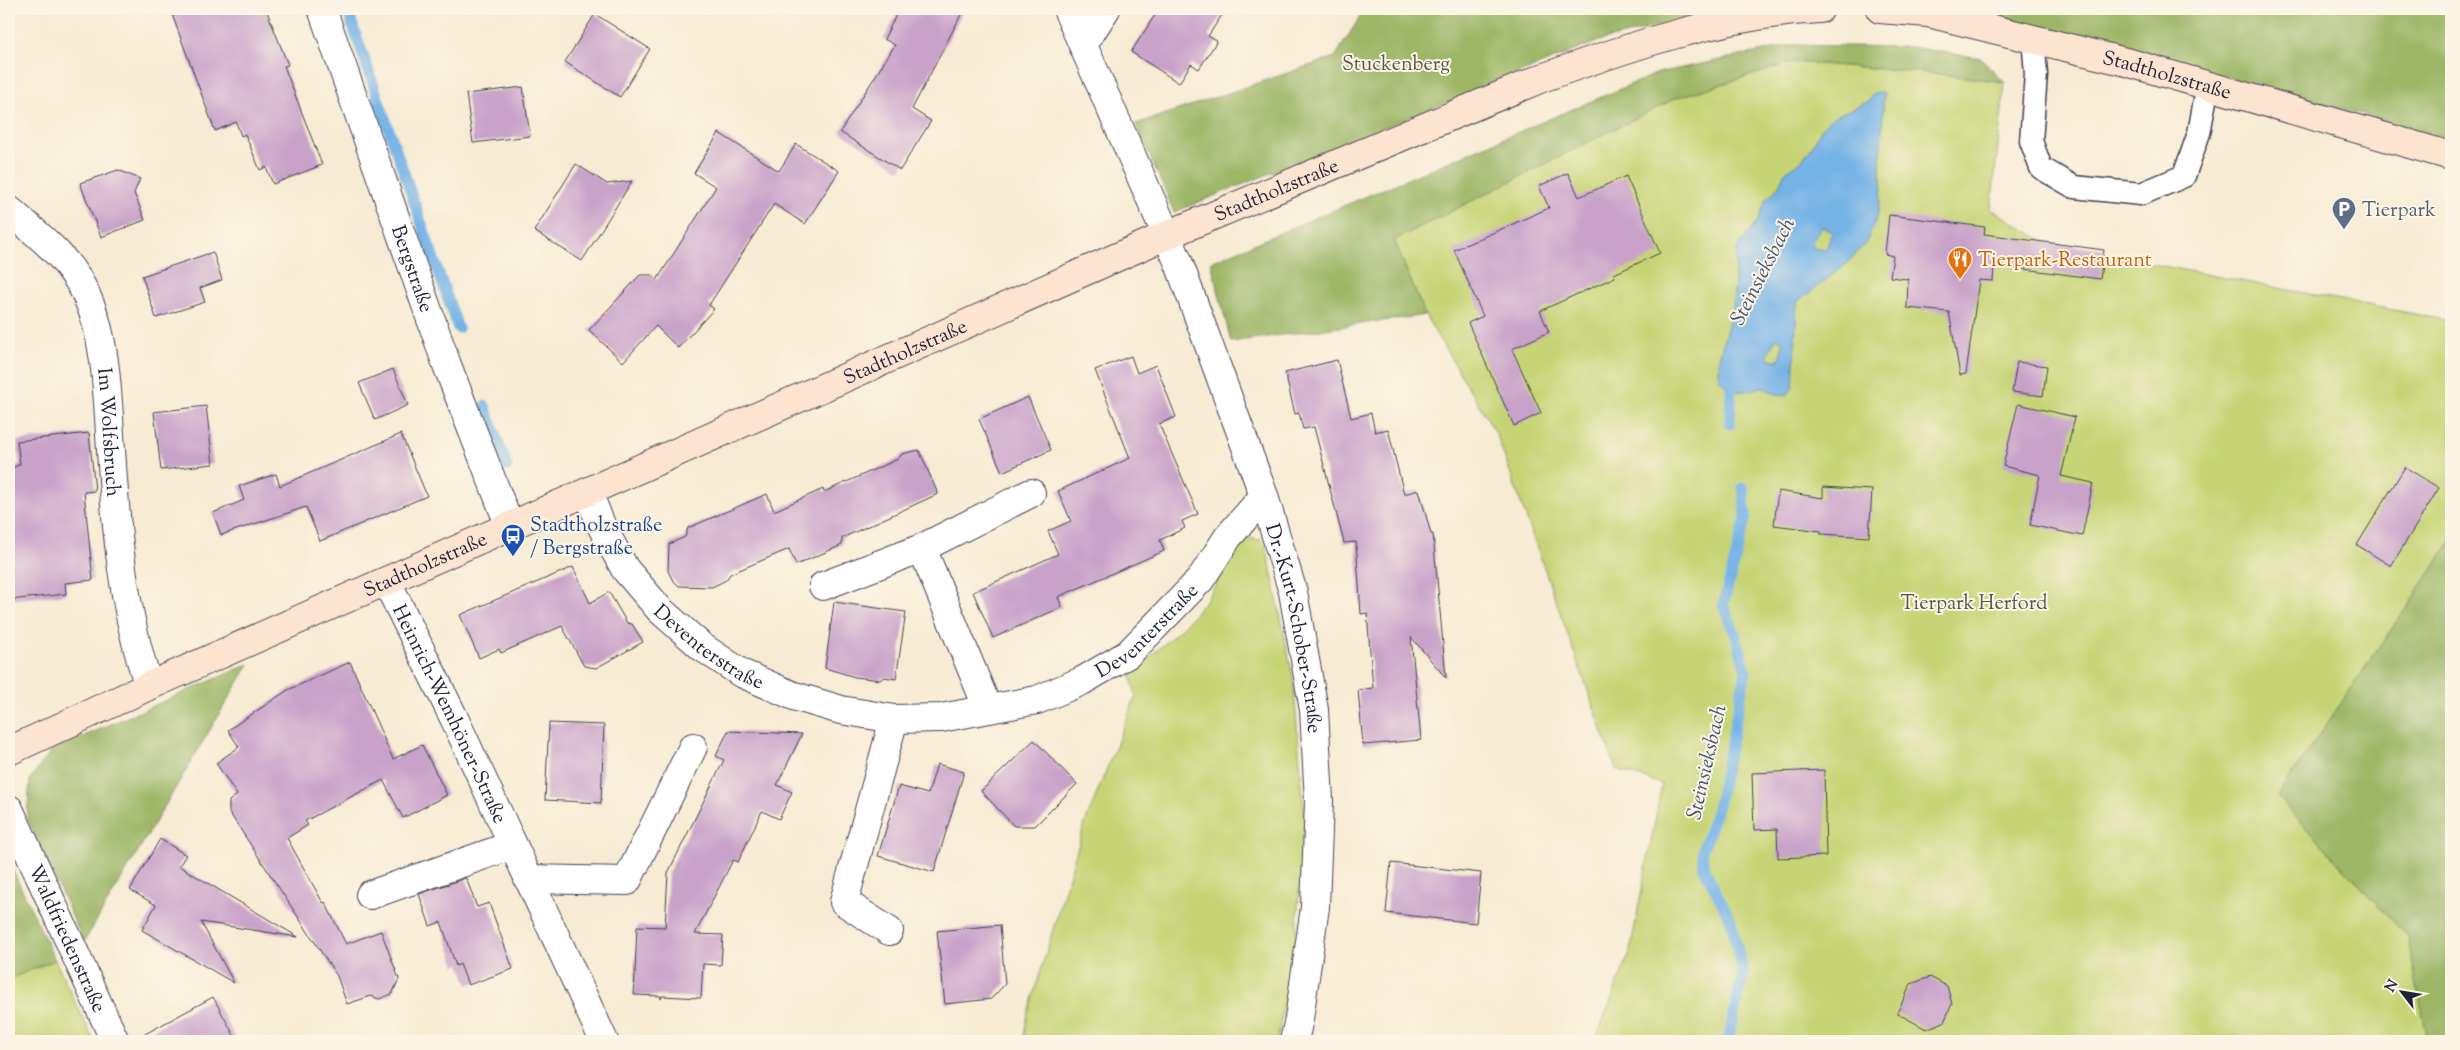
<svg xmlns="http://www.w3.org/2000/svg" width="2460" height="1050" font-family="'Sorts Mill Goudy',serif">
	<style>
		.green { fill: #c6d475; stroke: #747b58 }
		.forest { fill: #9cb666; stroke: #5f6c50 }
		.water { fill: #74b2e6; stroke: #4b6a90; fill-rule: evenodd }
		.lines { fill: none; stroke-linecap: round; stroke-linejoin: round }
		.stream { stroke: #74b2e6; stroke-width: 11 }
		.building { fill: #c8a2c9 }
		.lane-casing { stroke: #424052; stroke-width: 25 }
		.street-casing { stroke: #424052; stroke-width: 30 }
		.secondary-casing { stroke: #424052; stroke-width: 30 }
		.lane { stroke: #fff; stroke-width: 22 }
		.street { stroke: #fff; stroke-width: 28 }
		.secondary { stroke: #fde4d1; stroke-width: 28 }
		.labels { text-anchor: middle; stroke-width: 4; stroke-linejoin: round; paint-order: stroke }
		.park-label { font-size: 20px; fill: #53574c; stroke: #fcf5e5 }
		.street-label { font-size: 20px; fill: #22223b; stroke: #fcf5e5 }
		.service-label { font-size: 20px; fill: #4e5e75; stroke: #fcf5e5; text-anchor: start }
		.food-label { font-size: 20px; fill: #c56008; stroke: #fcf5e5; text-anchor: start }
		.transit-label { font-size: 20px; fill: #164399; stroke: #fcf5e5; text-anchor: start }
		.water-label { font-size: 21px; font-style: italic; fill: #3f5477; stroke: #fcf5e5 }
	</style>
	<rect width="100%" height="100%" fill="#fcf5e5"/>
	<filter id="ink" filterUnits="userSpaceOnUse"><feTurbulence type="fractalNoise" baseFrequency=".02" numOctaves="2"/><feDisplacementMap in="SourceGraphic" scale="10" xChannelSelector="R" yChannelSelector="G"/><feConvolveMatrix kernelMatrix="1 2 1 2 8 2 1 2 1" color-interpolation-filters="sRGB"/></filter>
	<filter id="wash" filterUnits="userSpaceOnUse"><feTurbulence type="fractalNoise" baseFrequency=".0096" numOctaves="4" result="noise"/><feDisplacementMap in="SourceGraphic" scale="20" xChannelSelector="R" yChannelSelector="G"/><feGaussianBlur stdDeviation="1.12" result="paint"/><feColorMatrix in="noise" values="0 0 0 0 0 0 0 0 0 0 0 0 0 0 0 0 0 1.4 0 .05"/><feComposite in="paint" operator="in"/></filter>
	<g filter="url(#wash)">
		<rect width="100%" height="100%" fill="#f7ebd3"/>
		<!-- green -->
		<path class="green" d="M1794 62 1923 72 2005 82 1991 209 2058 250 2100 254 2451 321V542L2277 797 2407 936 2428 1041H1595L1630 952 1662 784 1616 769 1496 433 1425 315 1394 240 1676 98Z
			M1247 538 1261 540 1267 550 1293 678 1305 821 1295 946 1277 1041H1023L1028 1013 1085 823 1136 696 1130 672C1155 654 1186 626 1205 601 1220 581 1228 555 1247 538Z
			M55 960 94 1041H9V979Z"/>
		<!-- forest -->
		<path class="forest" d="M1365 9H1728L1599 41 1174 212 1136 124 1335 57Z
			M1964 9H2451V139L2068 33Z
			M1792 45 1910 47 1981 58 2005 82 1923 72 1794 62 1676 98 1394 240 1425 315 1231 342 1211 262 1658 73Z
			M2451 542V1041H2428L2407 936 2277 797Z
			M249 664 84 942 27 818 30 779 52 750Z
			M9 862 55 960 9 979Z"/>
		<!-- water -->
		<path class="water" d="M1880 93H1884L1880 167 1882 189 1877 217 1866 243 1844 266 1797 302 1793 388 1787 395 1776 394 1762 387C1742 392 1731 396 1719 378V358L1733 307 1737 248 1758 221 1766 200 1778 188 1785 172 1800 162 1809 152 1822 128 1833 117 1869 101 1873 94ZM1822 227 1832 232 1826 249H1815L1812 245 1813 239ZM1778 339 1783 342 1781 357 1777 361 1769 358 1768 353 1775 340Z"/>
		<g class="lines">
			<!-- stream -->
			<path class="stream" d="M347 9 458 328
				M485 406 507 466
				M1730 424 1731 391 1736 376
				M1728 1041 1743 973 1731 921 1704 868 1702 852 1718 805 1746 671 1736 636 1723 605 1746 517 1743 488"/>
		</g>
		<g id="blocks">
			<!-- building -->
			<path class="building" d="M170 9H266L288 65 284 66 322 165 273 184 266 167 260 170 245 134 241 136 236 122 215 131Z
				M899 9H964L912 109 931 121 900 170 840 132 895 45 884 39Z
				M1159 9H1226L1208 36 1217 41 1199 69 1191 64 1179 83 1131 52Z
				M595 14 650 49 620 97 565 62Z
				M523 87 530 136 473 143 466 94Z
				M719 133 779 171 796 144 839 171 805 224 774 204 709 305 714 309 678 348 656 326 623 362 589 330 640 275H652L657 280 716 187 694 173Z
				M576 164 607 184 632 181 582 261 534 231Z
				M118 170 140 179 134 193 145 220 101 237 80 183Z
				M1568 173 1579 197 1626 176 1660 253 1614 274 1615 277 1540 311 1549 332 1512 349 1541 413 1514 426 1468 323 1483 316 1454 250 1549 208 1539 186Z
				M1889 215 1985 227 1984 234 2104 250 2100 279 1994 265 1993 281 1979 280 1966 374 1960 375 1949 312 1907 308 1908 279 1890 277 1893 256 1885 254Z
				M213 252 222 280 200 288 205 302 156 318 142 276Z
				M1131 356 1137 373 1156 365 1176 417 1159 424 1198 514 1182 521 1185 528 1160 540 1164 551 1058 597 1062 607 993 638 973 592 1058 554 1048 531 1071 521 1058 491 1130 458 1095 370Z
				M1337 360 1351 418 1371 413 1375 432 1388 429 1404 494 1419 490 1431 534H1433L1446 678 1411 637 1421 740 1363 745 1358 690 1373 688 1367 613 1361 614 1356 542 1344 543 1314 427 1303 429 1299 413 1295 414 1285 373Z
				M2017 362 2047 366 2043 396 2012 392Z
				M393 369 408 405 375 420 359 383Z
				M1028 397 1051 450 1002 472 979 419Z
				M2018 404 2075 417 2061 476 2093 483 2082 536 2030 525 2040 475 2003 466Z
				M206 406 213 464 161 470 154 412Z
				M89 433 95 491 84 492 93 580 65 583 66 594 9 600V470L20 464 17 441Z
				M401 434 427 496 320 541 306 507 221 535 213 513 244 500 239 486 276 474 280 486Z
				M919 450 938 494 842 538V545L796 565 789 549 730 574 726 580 712 587 679 586 672 579 668 571 669 544 685 537 688 528 767 494 774 511 823 489 824 492 898 459 902 454Z
				M2405 467 2439 488 2391 566 2357 545Z
				M1823 487 1872 490 1869 537 1821 534V531L1774 525 1778 491 1823 498Z
				M573 567 590 603 609 592 627 623 632 624 643 642 596 668 584 666 562 626 501 653 499 649 479 658 460 615Z
				M834 602 906 612 896 679 884 677 880 680 855 677 825 668Z
				M350 662 393 759 422 745 447 795 403 818 383 780 305 821 308 825 287 838 323 903 325 902 346 944 381 931 399 979 392 994 379 999 371 996 347 1004 337 976 229 812V801L237 795 216 763 239 747 228 730 288 690Z
				M549 723 604 725 601 803 545 800Z
				M728 731 802 734 777 785 792 792 779 819 762 811 738 862 733 860 695 934 723 935 721 965 703 964 701 998 662 996 661 999V996L634 995 637 926 665 927 668 873 724 760 716 756Z
				M1034 740 1077 784 1035 826H1014L981 791Z
				M937 764 964 772 934 872 878 856 899 786 928 794Z
				M1824 770 1826 856 1778 858 1777 829 1754 830 1752 773Z
				M160 839 186 855 179 866 298 937 201 922 234 983 142 930 156 905 130 890Z
				M1391 863 1481 873 1476 923 1386 913Z
				M466 878 477 907 489 903 513 969 468 985 460 964 456 966 441 922 430 926 419 894Z
				M1000 925 1005 984 991 999 945 1004 937 931Z
				M1930 977 1947 986 1952 1004 1944 1022 1926 1029 1897 1013 1911 984Z
				M213 997 237 1041H132Z"/>
		</g>
	</g>
	<g filter="url(#ink)">
		<use href="#blocks" fill-opacity="0" stroke="#424052" stroke-width="1"/>
		<g class="lines">
			<defs>
				<path id="lane" d="M2033 38 2036 74 2031 141 2041 168 2074 187 2141 194 2184 176 2199 133 2208 84"/>
				<g id="street">
					<path id="s1" d="M322 9 447 365 510 527"/>
					<path id="s2" d="M1067 9 1178 261 1264 496 1293 592 1314 710 1319 801 1315 907 1299 1019 1294 1041"/>
					<path d="M1084 43 1106 9"/>
					<path id="s3" d="M9 210C41 237 75 263 90 304 107 345 108 406 111 450 116 529 123 611 149 686"/>
					<path id="s4" d="M588 492 602 527 625 569 660 610 702 647 741 673 794 696 841 710 894 719 941 718 1037 700 1082 681 1128 654 1200 580 1228 537 1264 496"/>
					<path d="M922 548 988 709"/>
					<path id="s5" d="M387 582 454 718 604 1041"/>
					<path d="M823 586 922 548 1031 493"/>
					<path id="s6" d="M9 809 115 1041"/>
					<path d="M528 879 627 881 693 747"/>
					<path d="M370 895 513 845"/>
					<path d="M889 931 844 902 894 719"/>
				</g>
				<g id="secondary">
					<path id="s7" d="M1880 9 1928 13 2130 63 2451 156"/>
					<path id="s8" d="M9 751 149 686 1167 235 1542 78C1631 46 1725 14 1820 9"/>
				</g>
			</defs>
			<!-- lane casing -->
			<use href="#lane" class="lane-casing"/>
			<!-- street casing -->
			<use href="#street" class="street-casing"/>
			<!-- secondary casing -->
			<use href="#secondary" class="secondary-casing"/>
			<!-- lane -->
			<use href="#lane" class="lane"/>
			<!-- street -->
			<use href="#street" class="street"/>
			<!-- secondary -->
			<use href="#secondary" class="secondary"/>
		</g>
	</g>
	<!-- icons -->
	<defs>
		<symbol id="parking-pin" viewBox="-11 -11 22 30"><path d="M0 17L-7.5 6A9.5 9.5 0 1 1 7.5 6Z" fill="#5c6f8a" stroke="#fcf5e5"/><path d="M-3.5-5.5H1a3.5 3.5 0 0 1 0 7H-1V5.5H-3.5ZM-1-3.4V-.6H.8a1.4 1.4 0 0 0 0-2.8Z" fill="#fff"/></symbol>
		<symbol id="restaurant-pin" viewBox="-11 -11 22 30"><path d="M0 17L-7.5 6A9.5 9.5 0 1 1 7.5 6Z" fill="#e8710a" stroke="#fcf5e5"/><path d="M-5-6h1v4h1v-4h1v4h1v-4h1v5L-1.5 .5V6h-2V.5L-5-1ZM5-6V6H3V1.5H1.5Q1.5-4 5-6Z" fill="#fff"/></symbol>
		<symbol id="bus-pin" viewBox="-11 -11 22 30"><path d="M0 17L-7.5 6A9.5 9.5 0 1 1 7.5 6Z" fill="#1a4fb4" stroke="#fcf5e5"/><path d="M-5-6H5V4H4V6H2V4H-2V6H-4V4H-5ZM-3.5-4V0h7V-4ZM-3.5 1.2v1.5H-2V1.2ZM2 1.2v1.5H3.5V1.2Z" fill="#fff"/></symbol>
	</defs>
	<g fill-rule="evenodd">
		<use href="#parking-pin" x="2330" y="195" width="28" height="38"/>
		<use href="#restaurant-pin" x="1946" y="245" width="28" height="38"/>
		<use href="#bus-pin" x="499" y="522" width="28" height="38"/>
	</g>
	<g class="labels">
		<!-- park labels -->
		<g class="park-label">
			<text x="1396" y="70">Stuckenberg</text>
			<text x="1974" y="609">Tierpark Herford</text>
		</g>
		<!-- street labels -->
		<g class="street-label">
			<text dy="7" stroke="none"><textPath href="#s7" startOffset="295">Stadtholzstraße</textPath></text>
			<text dy="7" stroke="none"><textPath href="#s8" startOffset="1386">Stadtholzstraße</textPath></text>
			<text dy="7" stroke="none"><textPath href="#s1" startOffset="275">Bergstraße</textPath></text>
			<text dy="7" stroke="none"><textPath href="#s8" startOffset="981">Stadtholzstraße</textPath></text>
			<text dy="7" stroke="none"><textPath href="#s3" startOffset="256">Im Wolfsbruch</textPath></text>
			<text dy="7" stroke="none"><textPath href="#s8" startOffset="456">Stadtholzstraße</textPath></text>
			<text dy="7" stroke="none"><textPath href="#s4" startOffset="679">Deventerstraße</textPath></text>
			<text dy="7" stroke="none"><textPath href="#s2" startOffset="662">Dr.-Kurt-Schober-Straße</textPath></text>
			<text dy="7" stroke="none"><textPath href="#s4" startOffset="201">Deventerstraße</textPath></text>
			<text dy="7" stroke="none"><textPath href="#s5" startOffset="146">Heinrich-Wemhöner-Straße</textPath></text>
			<text dy="7" stroke="none"><textPath href="#s6" startOffset="142">Waldfriedenstraße</textPath></text>
		</g>
		<!-- service labels -->
		<g class="service-label">
			<text x="2362" y="216">Tierpark</text>
		</g>
		<!-- food labels -->
		<g class="food-label">
			<text x="1978" y="266">Tierpark-Restaurant</text>
		</g>
		<!-- transit labels -->
		<g class="transit-label">
			<text x="530" y="531">Stadtholzstraße<tspan x="530" dy="23">/ Bergstraße</tspan></text>
		</g>
		<!-- water labels -->
		<g class="water-label">
			<text transform="translate(1762 271) rotate(-63)" y="7">Steinsieksbach</text>
			<text transform="translate(1706 762) rotate(-77)" y="7">Steinsieksbach</text>
		</g>
	</g>
	<!-- margin -->
	<rect width="2460" height="1050" fill="none" stroke="#fcf5e5" stroke-width="30"/>
	<!-- north arrow -->
	<g transform="translate(2402 992) rotate(301)" stroke="#fcf5e5" stroke-width="4" paint-order="stroke">
	<path d="M0-4L9 19L0 12L-9 19Z" fill="#22223b"/>
	<text y="-8" font-size="14" font-weight="bold" text-anchor="middle" fill="#22223b">N</text>
	</g>
</svg>
